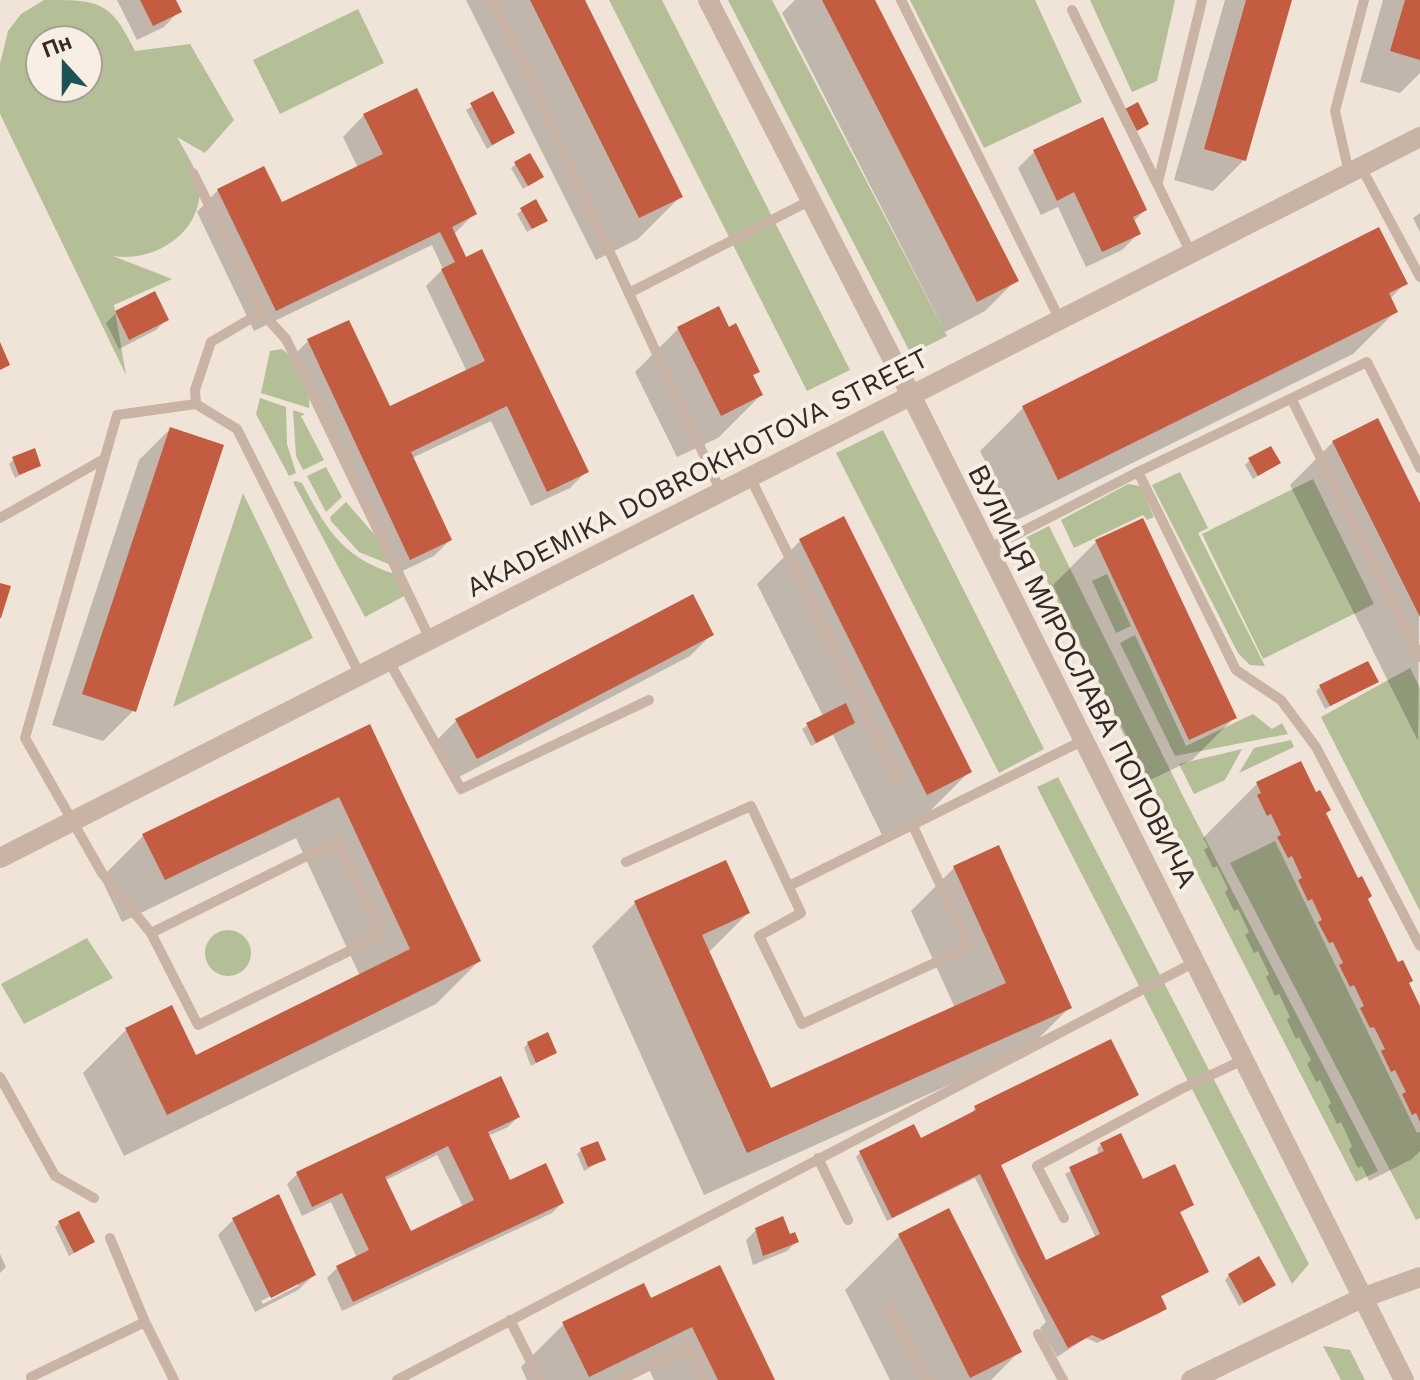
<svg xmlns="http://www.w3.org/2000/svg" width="1420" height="1380" font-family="'Work Sans',sans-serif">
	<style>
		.green { fill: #b4bf98; fill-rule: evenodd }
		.shadow { fill: #0003; fill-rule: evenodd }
		.building { fill: #c45c42; fill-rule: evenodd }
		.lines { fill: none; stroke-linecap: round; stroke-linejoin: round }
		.service { stroke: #c8b3a4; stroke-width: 10 }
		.minor { stroke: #c8b3a4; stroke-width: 20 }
		.tertiary { stroke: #c8b3a4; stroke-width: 20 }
		.labels { text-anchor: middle; stroke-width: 8; stroke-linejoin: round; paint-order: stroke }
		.street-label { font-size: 28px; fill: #332926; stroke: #f8eee4 }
	</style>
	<rect width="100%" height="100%" fill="#f0e4d8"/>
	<!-- green -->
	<path class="green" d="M44 0C99 0 110 0 135 51L190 44 234 120 205 153 177 137C184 150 196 168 199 182 206 231 155 263 113 256L172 279 114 305 126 375 0 114V64L8 31 21 14ZM40 40H88V88H40Z
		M609 0H662L850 370 807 391Z
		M728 0H772L947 336 911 354Z
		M910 0H1035L1082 102 984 148Z
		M1090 0H1175L1157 81 1132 92Z
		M358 9 384 63 280 114 253 60Z
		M282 349C295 358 312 392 309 408L261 393 270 351Z
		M260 398 286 407 287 444 296 473 289 476 256 414Z
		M293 410 305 414 301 416 324 460 303 470 296 456Z
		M883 430 1044 749 999 773 836 453Z
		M326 467 342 497 326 512 307 476Z
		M1180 472 1208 528 1198 533 1265 666 1250 665 1238 653 1152 485Z
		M1313 479 1374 604 1263 659 1202 534Z
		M296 481 302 483C326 529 343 558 395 574L406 595 365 617 293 482Z
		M1128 484 1140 486 1154 517 1147 520 1143 515 1074 548 1061 520Z
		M243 493 313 638 173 707Z
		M346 502 374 534 391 565 359 552 331 521 330 517Z
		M1049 526 1186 802 1378 1171 1356 1182 1025 538Z
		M1107 574 1131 626 1116 633 1092 581Z
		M1135 635 1186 746 1253 714 1272 729 1282 723 1288 734 1175 756 1120 643Z
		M1410 668 1420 688V911L1321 717Z
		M1291 740 1294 747 1239 773 1254 748Z
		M1242 749 1225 780 1194 794 1179 764Z
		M1058 777 1309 1264 1292 1284 1037 787Z
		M1275 841 1417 1133 1420 1132V1218L1416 1220 1230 863Z
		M205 953a23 23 0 1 1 46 0a23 23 0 1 1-46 0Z
		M87 938 113 978 24 1024 1 984Z
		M1323 1346 1350 1350 1365 1380H1341Z"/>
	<!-- shadow -->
	<path class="shadow" d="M117 0H174L179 11 164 27 137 40Z
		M466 0H583L681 196 638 239 596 260Z
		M795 0H873L1016 280 985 311 945 332 782 13Z
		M1225 0H1290L1244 160 1213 191 1174 180Z
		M1383 0H1420V73L1400 93 1360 82Z
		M492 94 513 133 487 149 466 110Z
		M364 115 474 214 453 235 586 472 570 488 531 506 491 421 412 458 450 540 434 556 394 575 292 357 308 341 348 322 389 409 467 372 426 286 443 269 432 245 254 331 197 212 218 190 281 205 358 168 343 137Z
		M1034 152 1145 210 1133 222 1138 234 1122 250 1086 267 1058 207 1041 215 1018 168Z
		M516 164 537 181 523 189 511 168Z
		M522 210 545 220 527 232 517 214Z
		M1420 213V232L1413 218Z
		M1405 283 1390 299 1396 311 1353 354 1015 521 980 451 1023 408Z
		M116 313 166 320 156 330 119 349 106 323Z
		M678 329 757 371 752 377 761 395 718 438 677 457 635 372Z
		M170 429 134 710 103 741 52 725 139 460Z
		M1333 442 1420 507 1418 741 1290 485Z
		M14 459 39 465 15 478 9 464Z
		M1250 460 1278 463 1253 479 1245 465Z
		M800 541 969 772 926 815 883 837 833 735 811 746 802 729 823 716 757 584Z
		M1096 542 1235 717 1192 760 1146 782 1053 585Z
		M712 634 690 656 455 779 435 742 456 721Z
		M1376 682 1325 709 1316 691 1321 686Z
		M369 727 479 961 436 1004 124 1156 83 1073 126 1030 171 1008 195 1057 360 976 296 838 122 922 101 878 144 835Z
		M1257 784 1325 814 1420 1011V1151L1412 1159 1369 1181 1362 1166 1358 1168 1349 1150 1352 1146 1341 1122 1337 1124 1328 1106 1331 1103 1320 1080 1316 1082 1307 1064 1311 1060 1299 1037 1296 1039 1287 1020 1290 1017 1279 994 1275 996 1266 977 1269 974 1258 951 1254 953 1245 935 1249 932 1238 909 1234 911 1225 892 1228 889 1217 866 1213 868 1204 850 1208 847 1203 838Z
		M954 868 1070 1007 1027 1050 704 1195 592 946 635 903 748 913 708 953 770 1091 955 1008 911 911Z
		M528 1043 555 1052 531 1066 524 1048Z
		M1136 1095 999 1166 1045 1262 1096 1238 1065 1174 1099 1155 1097 1149 1101 1144 1142 1182 1192 1205 1179 1213 1207 1272 1160 1297 1165 1308 1160 1313 1097 1343 1086 1338 1057 1357 1040 1328 1046 1322 975 1178 887 1221 856 1157 860 1153 920 1140 972 1114 975 1108Z
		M518 1117 508 1127 488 1136 509 1182 562 1203 552 1213 342 1311 327 1278 337 1268 357 1258 331 1202 302 1216 287 1184 297 1174ZM437 1155 463 1207 411 1234 384 1181Z
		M581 1150 604 1159 584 1171 577 1154Z
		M948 1211 1019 1352 991 1380H890L845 1290 899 1236Z
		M234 1219 314 1275 298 1290 255 1312 218 1235ZM298 1282V1286L263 1304 261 1301Z
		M60 1222 93 1242 69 1256 55 1227Z
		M756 1230 789 1236 797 1241 787 1251 753 1265 746 1240Z
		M0 1254 6 1267 0 1273Z
		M719 1267 773 1380H654L649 1369 626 1380H527L521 1367 564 1324 650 1300Z
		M1229 1275 1273 1285 1239 1306 1225 1280Z"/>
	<!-- building -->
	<path class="building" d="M140 0H176L182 12 153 26Z
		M530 0H585L683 197 639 218Z
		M822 0H875L1019 281 977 302Z
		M1246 0H1292L1246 161 1204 149Z
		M1405 0H1420V60L1390 51Z
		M417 88 477 214 452 227 466 257 482 249 589 472 547 492 507 406 411 452 452 540 410 560 307 339 349 320 390 406 485 361 441 269 455 262 440 232 276 311 217 189 264 166 282 202 383 154 363 114Z
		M493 91 515 133 492 145 470 103Z
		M1138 102 1149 124 1137 131 1125 109Z
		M1103 117 1147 210 1133 217 1141 234 1102 252 1074 192 1057 201 1033 150Z
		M530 153 544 177 528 186 514 162Z
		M536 199 548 221 532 229 520 208Z
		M1379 227 1408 284 1389 293 1398 312 1058 480 1022 406Z
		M155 291 169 320 129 340 115 311Z
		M719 306 729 327 736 323 760 372 753 375 763 395 721 416 677 327Z
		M0 342 10 365 0 370Z
		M1378 418 1420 503V617L1332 441Z
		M170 427 224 445 136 712 82 694Z
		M1271 446 1281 463 1258 476 1248 458Z
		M35 448 41 466 19 475 12 457Z
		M844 516 972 772 927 795 799 539Z
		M1143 518 1237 718 1189 740 1095 540Z
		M0 583 11 586 1 618H0Z
		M693 594 714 635 477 759 455 719Z
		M1368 661 1379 682 1330 706 1319 685Z
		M846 703 855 723 816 743 806 723Z
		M370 724 481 961 167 1115 125 1028 172 1005 196 1055 410 949 339 797 165 880 142 834Z
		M1301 761 1316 792 1320 790 1331 810 1326 813 1358 878 1362 876 1372 896 1368 899 1398 962 1403 960 1413 981 1409 983 1420 1006V1122L1416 1113 1412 1115 1402 1094 1406 1092 1395 1070 1391 1072 1381 1051 1385 1049 1374 1027 1370 1028 1360 1008 1364 1006 1354 985 1350 987 1339 965 1343 963 1333 942 1329 943 1318 922 1322 920 1312 899 1308 901 1298 880 1302 878 1292 856 1288 858 1277 837 1281 835 1271 814 1267 816 1257 795 1261 793 1256 782Z
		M999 845 1072 1008 747 1153 634 901 726 860 750 913 702 935 771 1088 1006 983 953 866Z
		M548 1032 557 1053 536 1063 527 1042Z
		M1111 1039 1139 1095 1001 1165 1046 1260 1100 1234 1069 1167 1104 1151 1100 1143 1121 1133 1143 1179 1175 1164 1194 1205 1180 1212 1209 1272 1161 1296 1167 1309 1103 1340 1092 1335 1068 1348 1018 1255 980 1174 892 1218 859 1151 914 1124 921 1138 976 1110 974 1106Z
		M501 1076 520 1117 488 1132 510 1180 546 1163 564 1203 353 1302 336 1266 369 1250 342 1193 312 1207 296 1172ZM448 1146 474 1200 411 1231 385 1177Z
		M598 1141 606 1160 588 1167 580 1148Z
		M279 1194 316 1275 271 1298 232 1218Z
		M949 1208 1022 1352 970 1378 898 1234Z
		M79 1211 95 1242 74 1253 58 1221Z
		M783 1216 790 1234 795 1232 799 1242 763 1256 755 1228Z
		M1259 1256 1276 1285 1244 1303 1228 1274Z
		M720 1265 775 1380H718L692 1327 589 1377 562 1322 644 1283 651 1298Z"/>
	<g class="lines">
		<!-- service -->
		<path class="service" d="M493 0 721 492
			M901 0 1060 320
			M1072 10 1191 253
			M1361 167 1420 277
			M193 173 264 315 286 339 430 639
			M1349 173 1335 111 1364 0
			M1158 182 1202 0
			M629 293 811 200
			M1292 400 1420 657
			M196 404 195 390 211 342 262 312
			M1138 472 1236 670 1281 700 1316 747 1420 946
			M750 477 898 778
			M0 518 104 459
			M988 549 1138 472 1367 362 1420 468
			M388 660 461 789 649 700
			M626 862 751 806 801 913 759 936 802 1024 969 947 913 826
			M789 886 1084 740
			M151 933 337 841 382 935 198 1025 151 933 102 873 25 738 117 415 196 404 237 429 360 675
			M0 1077 55 1176 94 1198
			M818 1158 848 1220
			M1064 1218 1037 1166 1181 1089 1243 1060
			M110 1238 145 1322 174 1380
			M890 1307 927 1380
			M510 1320 540 1380
			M1038 1334 1063 1380
			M31 1377 145 1322
			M397 1380 1195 962
			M620 1380 687 1347 704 1380"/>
		<!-- minor -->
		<path class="minor" d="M0 858 1420 137
			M1362 1298 1420 1277"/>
		<!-- tertiary -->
		<path class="tertiary" d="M708 0 911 395 1404 1380
			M1191 1380 1362 1298"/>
	</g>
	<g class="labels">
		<!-- street labels -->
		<g class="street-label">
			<text transform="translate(697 472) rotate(-27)" y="10">AKADEMIKA DOBROKHOTOVA STREET</text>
			<text transform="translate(1083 676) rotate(63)" y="10">ВУЛИЦЯ МИРОСЛАВА ПОПОВИЧА</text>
		</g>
	</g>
	<!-- north arrow -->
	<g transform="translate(64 64) rotate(339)"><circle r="38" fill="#f8eee4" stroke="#a99f98" stroke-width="2"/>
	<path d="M0-6L14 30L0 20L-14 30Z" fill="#1c5354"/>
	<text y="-12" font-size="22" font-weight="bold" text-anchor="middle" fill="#332926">Пн</text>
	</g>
</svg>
